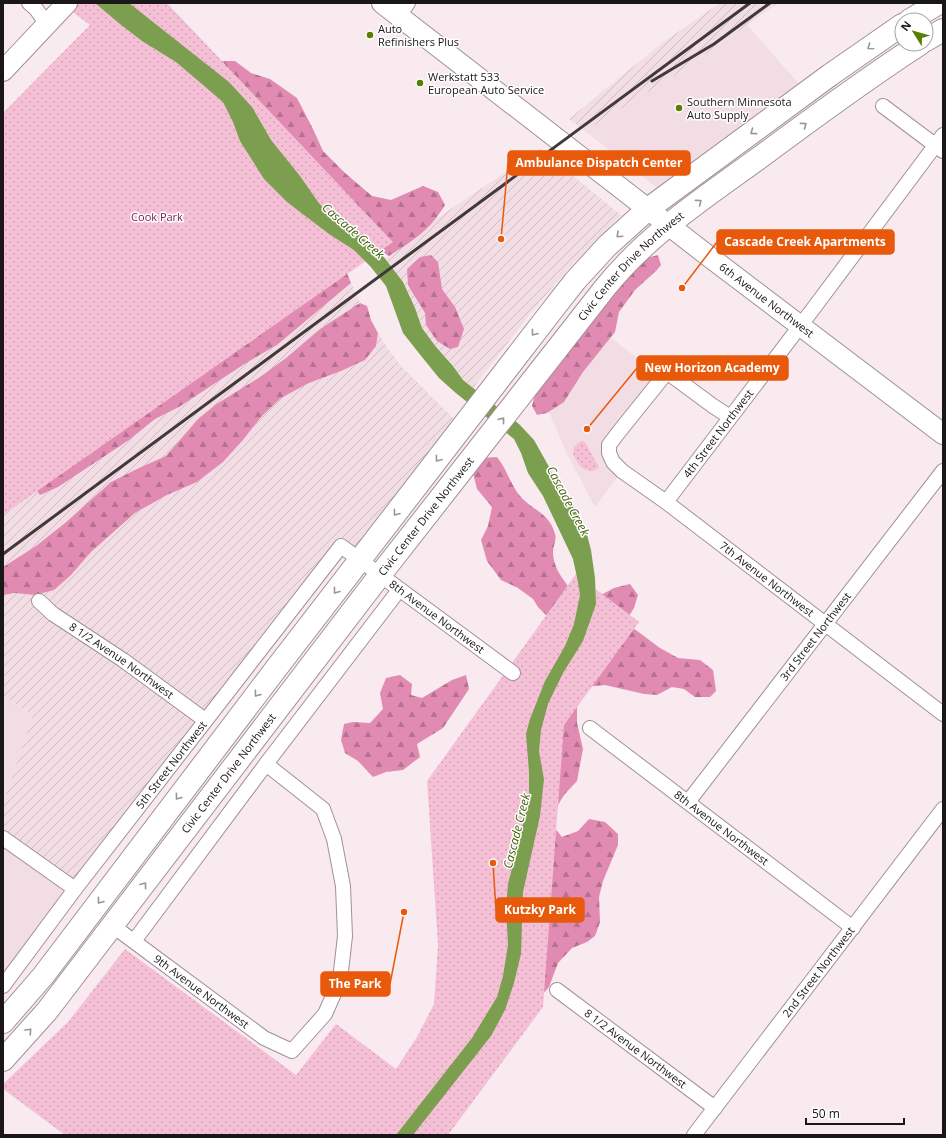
<svg xmlns="http://www.w3.org/2000/svg" width="946" height="1138" font-family="'Open Sans',sans-serif">
	<style>
		.built { fill: #f3dde5 }
		.industrial { fill: url(#industrial-furrows) }
		.forest { fill: url(#forest-firs) }
		.park { fill: url(#park-dots) }
		.water { fill: #7c9f4f }
		.lines { fill: none; stroke-linecap: round; stroke-linejoin: round }
		.street-casing { stroke: #9f9297; stroke-width: 16 }
		.secondary-casing { stroke: #9f9297; stroke-width: 22 }
		.primary-casing { stroke: #9f9297; stroke-width: 24 }
		.street { stroke: #fff; stroke-width: 14 }
		.secondary { stroke: #fff; stroke-width: 20 }
		.primary { stroke: #fff; stroke-width: 22 }
		.rail { stroke: #40393c; stroke-width: 3 }
		.oneway { stroke: #989697 }
		.poi-dot { fill: #578002; stroke: #fff; stroke-width: 1.5 }
		.labels { text-anchor: middle; stroke-width: 3; stroke-linejoin: round; paint-order: stroke }
		.poi-label { font-size: 11px; fill: #1b1618; stroke: #fff; text-anchor: start }
		.park-label { font-size: 11px; fill: #7a144f; stroke: #fff }
		.street-label { font-size: 11px; fill: #1b1618; stroke: #fff }
		.water-label { font-size: 12px; font-style: italic; fill: #3f5e00; stroke: #fff }
		.leader { fill: none; stroke: #e8590c; stroke-width: 1.5 }
		.callout-dot { fill: #e8590c; stroke: #fff; stroke-width: 1.5 }
		.callout { fill: #e8590c; stroke: #e8590c; stroke-width: 1.5 }
		.callout-label { font-size: 12px; text-anchor: middle; font-weight: bold; fill: #fff }
	</style>
	<defs>
		<pattern id="industrial-furrows" width="10" height="10" patternUnits="userSpaceOnUse"><rect width="10" height="10" fill="#f3dde5"/><path d="M-1 1l2-2M0 10L10 0M9 11l2-2" fill="none" stroke="#d0bdc4"/></pattern>
		<pattern id="forest-firs" width="22" height="20" patternUnits="userSpaceOnUse"><rect width="22" height="20" fill="#e18bb3"/><path d="M5 1l3.5 6h-7zM16 11l3.5 6h-7z" fill="#b67191"/></pattern>
		<pattern id="park-dots" width="8" height="8" patternUnits="userSpaceOnUse"><rect width="8" height="8" fill="#f5c0d6"/><path d="M2 2h.1M6 6h.1" fill="none" stroke="#d1a4b7" stroke-width="1.8" stroke-linecap="round"/></pattern>
	</defs>
	<rect width="100%" height="100%" fill="#f8eaef"/>
	<!-- built -->
	<path class="built" d="M747 25 800 85 705 152 657 188 585 131 682 71Z
		M601 330 659 375 604 447 626 466 595 507 566 452 549 412 547 400Z
		M3 697 33 715 3 803Z
		M3 832 75 883 3 975Z"/>
	<!-- industrial -->
	<path class="industrial" d="M720 3H778L682 71 585 131 569 119 662 43Z
		M540 149 621 215 568 269 530 314 473 388 463 380 453 365 436 347 422 328 415 308 403 283 385 259 414 240 436 219Z
		M351 283 360 303 320 329 286 358 256 380 215 405 198 419 166 456 141 467 87 504 41 543 3 566V515L37 491 40 495 129 440 155 419 179 407 246 363 277 345Z
		M378 333 388 349 401 366 455 420 354 550 342 540 75 883 3 832V803L33 715 3 697V595L15 593 35 595 71 575 91 552 135 513 167 495 197 482 223 462 243 440 261 417 281 398 309 383 341 371 376 346Z"/>
	<!-- forest -->
	<path class="forest" d="M222 61H235L251 73 270 79 297 98 313 129 323 151 345 173 372 196 391 200 423 186 438 192 445 205C430 230 413 241 389 256L349 232Z
		M431 255 438 262 442 289 455 307 464 329 458 347 450 349 437 341 426 325 425 313 408 285 407 269 420 257Z
		M658 255 661 265 656 271 635 290 619 312 615 332 583 372 564 402 547 413 537 415 532 406 535 395 571 342 644 259Z
		M345 268 351 283 277 345 246 363 179 407 155 419 129 440 58 487 40 495 33 484Z
		M360 303 367 306 371 320 378 333 376 346 365 360 341 371 309 383 281 398 261 417 243 440 223 462 197 482 167 495 135 513 91 552 71 575 54 590 35 595 15 593 3 595V567L36 546 65 523 111 482 141 467 166 456 198 419 215 405 260 377 286 358 320 329Z
		M497 457C508 470 511 489 525 501 537 512 550 515 555 534 557 539 553 546 553 552 553 567 562 578 571 590L599 596 614 588 630 584 638 595 634 608 625 622 660 648 678 658 700 660 713 670 716 691 710 697H695L684 689 672 687 657 695 644 694 605 685 584 687 577 698V723L583 749 577 781 564 795 555 810 553 826 562 837 578 831 589 819 605 822 618 834V845L603 881 599 897 600 922 595 936 587 942 572 948 558 963 549 987 532 1006 550 619 538 607 533 599 518 588 501 580 487 561 481 540 488 526 492 507 477 489 472 469 481 458Z
		M400 675 412 684 411 695 422 698 452 680 466 675 469 689 443 728 417 744 420 757 403 770 386 772 373 777 358 761 345 753 341 740 344 724 353 722 370 723 383 709 380 693 386 678Z"/>
	<!-- park -->
	<path class="park" d="M61 3H167L393 242 3 515V113L90 25Z
		M581 441 585 442 599 467 593 471C580 469 579 465 573 454L574 447Z
		M576 574 639 622 564 725 543 1007 448 1135H65L3 1089V1084L68 1022 125 949 296 1075 336 1024 396 1069 417 1037 434 1004 438 945 427 781Z"/>
	<!-- water -->
	<path class="water" d="M95 3H129L229 82 252 107 271 140 300 176 318 202 338 224 360 236 383 256 403 282 415 308 422 328 436 347 453 366 463 380 519 424 534 440 548 465 557 484 570 502 585 527 591 550 595 578 596 604 583 641 563 673 548 704 541 730 539 751 544 779 540 816 523 892 521 954 514 983 505 1010 491 1036 413 1135H396L472 1038 497 997 503 976 508 945 506 908 508 884 529 801V772L526 734 530 719 545 681 565 646 574 624 580 595 578 582 573 559 543 496 528 473 521 453 514 439 457 394 439 378 422 357 403 333 386 286 370 266 354 250 329 234 287 202 264 179 240 141 233 122 223 102 176 62 142 41 120 24Z"/>
	<g class="lines">
		<defs>
			<g id="street">
				<path d="M29 3 36 9 47 24"/>
				<path d="M399 16 408 3"/>
				<path d="M883 106 943 151"/>
				<path id="s1" d="M730 417 713 406 667 372 618 433 609 445V453L613 462 622 471 666 502 943 714"/>
				<path id="s2" d="M666 502 813 309 943 135"/>
				<path id="s3" d="M39 601 53 614 123 660 205 720"/>
				<path id="s4" d="M590 728 853 928"/>
				<path id="s5" d="M688 802 943 471"/>
				<path d="M3 838 75 889"/>
				<path id="s6" d="M113 926 264 1038 292 1051 325 1014 340 980 345 936 343 886 334 839 323 809 266 764"/>
				<path d="M134 941 266 764 399 590"/>
				<path id="s7" d="M3 986 75 889 341 546 513 673"/>
				<path id="s8" d="M557 990 715 1108"/>
				<path id="s9" d="M694 1135 943 809"/>
			</g>
			<g id="secondary">
				<path id="s10" d="M382 3 707 255 943 434"/>
				<path d="M3 71 67 3"/>
			</g>
			<g id="primary">
				<path d="M910 20 939 3"/>
				<path d="M926 40 943 30"/>
				<path d="M3 1022 43 976 275 670 557 304 575 281 607 246 648 209 830 75 902 25"/>
				<path id="s11" d="M3 1060 47 1011 380 575 604 289C647 235 704 198 759 158 812 119 864 80 920 44"/>
			</g>
		</defs>
		<!-- street casing -->
		<use href="#street" class="street-casing"/>
		<!-- secondary casing -->
		<use href="#secondary" class="secondary-casing"/>
		<!-- primary casing -->
		<use href="#primary" class="primary-casing"/>
		<!-- street -->
		<use href="#street" class="street"/>
		<!-- secondary -->
		<use href="#secondary" class="secondary"/>
		<!-- primary -->
		<use href="#primary" class="primary"/>
		<!-- rail -->
		<path class="rail" d="M652 81 714 44 770 3
			M3 554 750 3"/>
	</g>
	<!-- one-way arrows -->
	<defs><path id="oneway-chevron" d="M-2-3.5L2.5 0L-2 3.5" fill="none" stroke-width="1.6" stroke-linecap="round" stroke-linejoin="round"/></defs>
	<g class="oneway">
		<use href="#oneway-chevron" transform="translate(870 47) rotate(145)"/>
		<use href="#oneway-chevron" transform="translate(804 125) rotate(-36)"/>
		<use href="#oneway-chevron" transform="translate(753 132) rotate(144)"/>
		<use href="#oneway-chevron" transform="translate(699 202) rotate(-37)"/>
		<use href="#oneway-chevron" transform="translate(619 235) rotate(137)"/>
		<use href="#oneway-chevron" transform="translate(534 333) rotate(127)"/>
		<use href="#oneway-chevron" transform="translate(502 420) rotate(-52)"/>
		<use href="#oneway-chevron" transform="translate(438 459) rotate(127)"/>
		<use href="#oneway-chevron" transform="translate(396 513) rotate(127)"/>
		<use href="#oneway-chevron" transform="translate(336 591) rotate(128)"/>
		<use href="#oneway-chevron" transform="translate(257 694) rotate(127)"/>
		<use href="#oneway-chevron" transform="translate(178 797) rotate(127)"/>
		<use href="#oneway-chevron" transform="translate(144 885) rotate(-53)"/>
		<use href="#oneway-chevron" transform="translate(100 901) rotate(127)"/>
		<use href="#oneway-chevron" transform="translate(29 1031) rotate(-47)"/>
	</g>
	<!-- markers -->
	<g class="poi-dot">
		<circle cx="370" cy="35" r="4"/>
		<circle cx="420" cy="83" r="4"/>
		<circle cx="679" cy="108" r="4"/>
	</g>
	<g class="labels">
		<!-- poi labels -->
		<g class="poi-label">
			<text x="378" y="33">Auto<tspan x="378" dy="13">Refinishers Plus</tspan></text>
			<text x="428" y="81">Werkstatt 533<tspan x="428" dy="13">European Auto Service</tspan></text>
			<text x="687" y="106">Southern Minnesota<tspan x="687" dy="13">Auto Supply</tspan></text>
		</g>
		<!-- park labels -->
		<g class="park-label">
			<text x="157" y="221">Cook Park</text>
		</g>
		<!-- street labels -->
		<g class="street-label">
			<text dy="4" stroke="none"><textPath href="#s11" startOffset="1013">Civic Center Drive Northwest</textPath></text>
			<text dy="4" stroke="none"><textPath href="#s10" startOffset="486">6th Avenue Northwest</textPath></text>
			<text dy="4" stroke="none"><textPath href="#s2" startOffset="86">4th Street Northwest</textPath></text>
			<text dy="4" stroke="none"><textPath href="#s11" startOffset="689">Civic Center Drive Northwest</textPath></text>
			<text dy="4" stroke="none"><textPath href="#s1" startOffset="382">7th Avenue Northwest</textPath></text>
			<text dy="4" stroke="none"><textPath href="#s7" startOffset="674">8th Avenue Northwest</textPath></text>
			<text dy="4" stroke="none"><textPath href="#s5" startOffset="209">3rd Street Northwest</textPath></text>
			<text dy="4" stroke="none"><textPath href="#s3" startOffset="102">8 1/2 Avenue Northwest</textPath></text>
			<text dy="4" stroke="none"><textPath href="#s7" startOffset="278">5th Street Northwest</textPath></text>
			<text dy="4" stroke="none"><textPath href="#s11" startOffset="365">Civic Center Drive Northwest</textPath></text>
			<text dy="4" stroke="none"><textPath href="#s4" startOffset="165">8th Avenue Northwest</textPath></text>
			<text dy="4" stroke="none"><textPath href="#s9" startOffset="205">2nd Street Northwest</textPath></text>
			<text dy="4" stroke="none"><textPath href="#s6" startOffset="110">9th Avenue Northwest</textPath></text>
			<text dy="4" stroke="none"><textPath href="#s8" startOffset="98">8 1/2 Avenue Northwest</textPath></text>
		</g>
		<!-- water labels -->
		<g class="water-label">
			<text transform="translate(353 231) rotate(41)" y="4">Cascade Creek</text>
			<text transform="translate(568 501) rotate(62)" y="4">Cascade Creek</text>
			<text transform="translate(517 831) rotate(-76)" y="4">Cascade Creek</text>
		</g>
	</g>
	<!-- callouts -->
	<path class="leader" d="M501 239L508 163M682 288L717 242M587 429L637 368M493 863L496 910M404 912L390 984"/>
	<g class="callout-dot">
		<circle cx="501" cy="239" r="4"/>
		<circle cx="682" cy="288" r="4"/>
		<circle cx="587" cy="429" r="4"/>
		<circle cx="493" cy="863" r="4"/>
		<circle cx="404" cy="912" r="4"/>
	</g>
	<g class="callout">
		<rect x="508" y="151" width="182" height="24" rx="4"/>
		<rect x="717" y="230" width="177" height="24" rx="4"/>
		<rect x="637" y="356" width="151" height="24" rx="4"/>
		<rect x="496" y="898" width="88" height="24" rx="4"/>
		<rect x="321" y="972" width="69" height="24" rx="4"/>
	</g>
	<g class="callout-label">
		<text x="599" y="167">Ambulance Dispatch Center</text>
		<text x="805" y="246">Cascade Creek Apartments</text>
		<text x="712" y="372">New Horizon Academy</text>
		<text x="540" y="914">Kutzky Park</text>
		<text x="355" y="988">The Park</text>
	</g>
	<!-- border -->
	<rect width="946" height="1138" fill="none" stroke="#1b1618" stroke-width="8"/>
	<!-- north arrow -->
	<g transform="translate(914 32) rotate(307)"><circle r="19" fill="#ffffff" stroke="#a4a2a3"/>
	<path d="M0-3L7 15L0 10L-7 15Z" fill="#578002"/>
	<text y="-6" font-size="11" font-weight="bold" text-anchor="middle" fill="#1b1618">N</text>
	</g>
	<!-- scale -->
	<path d="M806 1118v6h98v-6" fill="none" stroke="#1b1618" stroke-width="2"/>
	<text x="812" y="1118" font-size="12" fill="#1b1618" stroke="#ffffff" stroke-width="3" paint-order="stroke">50 m</text>
</svg>
